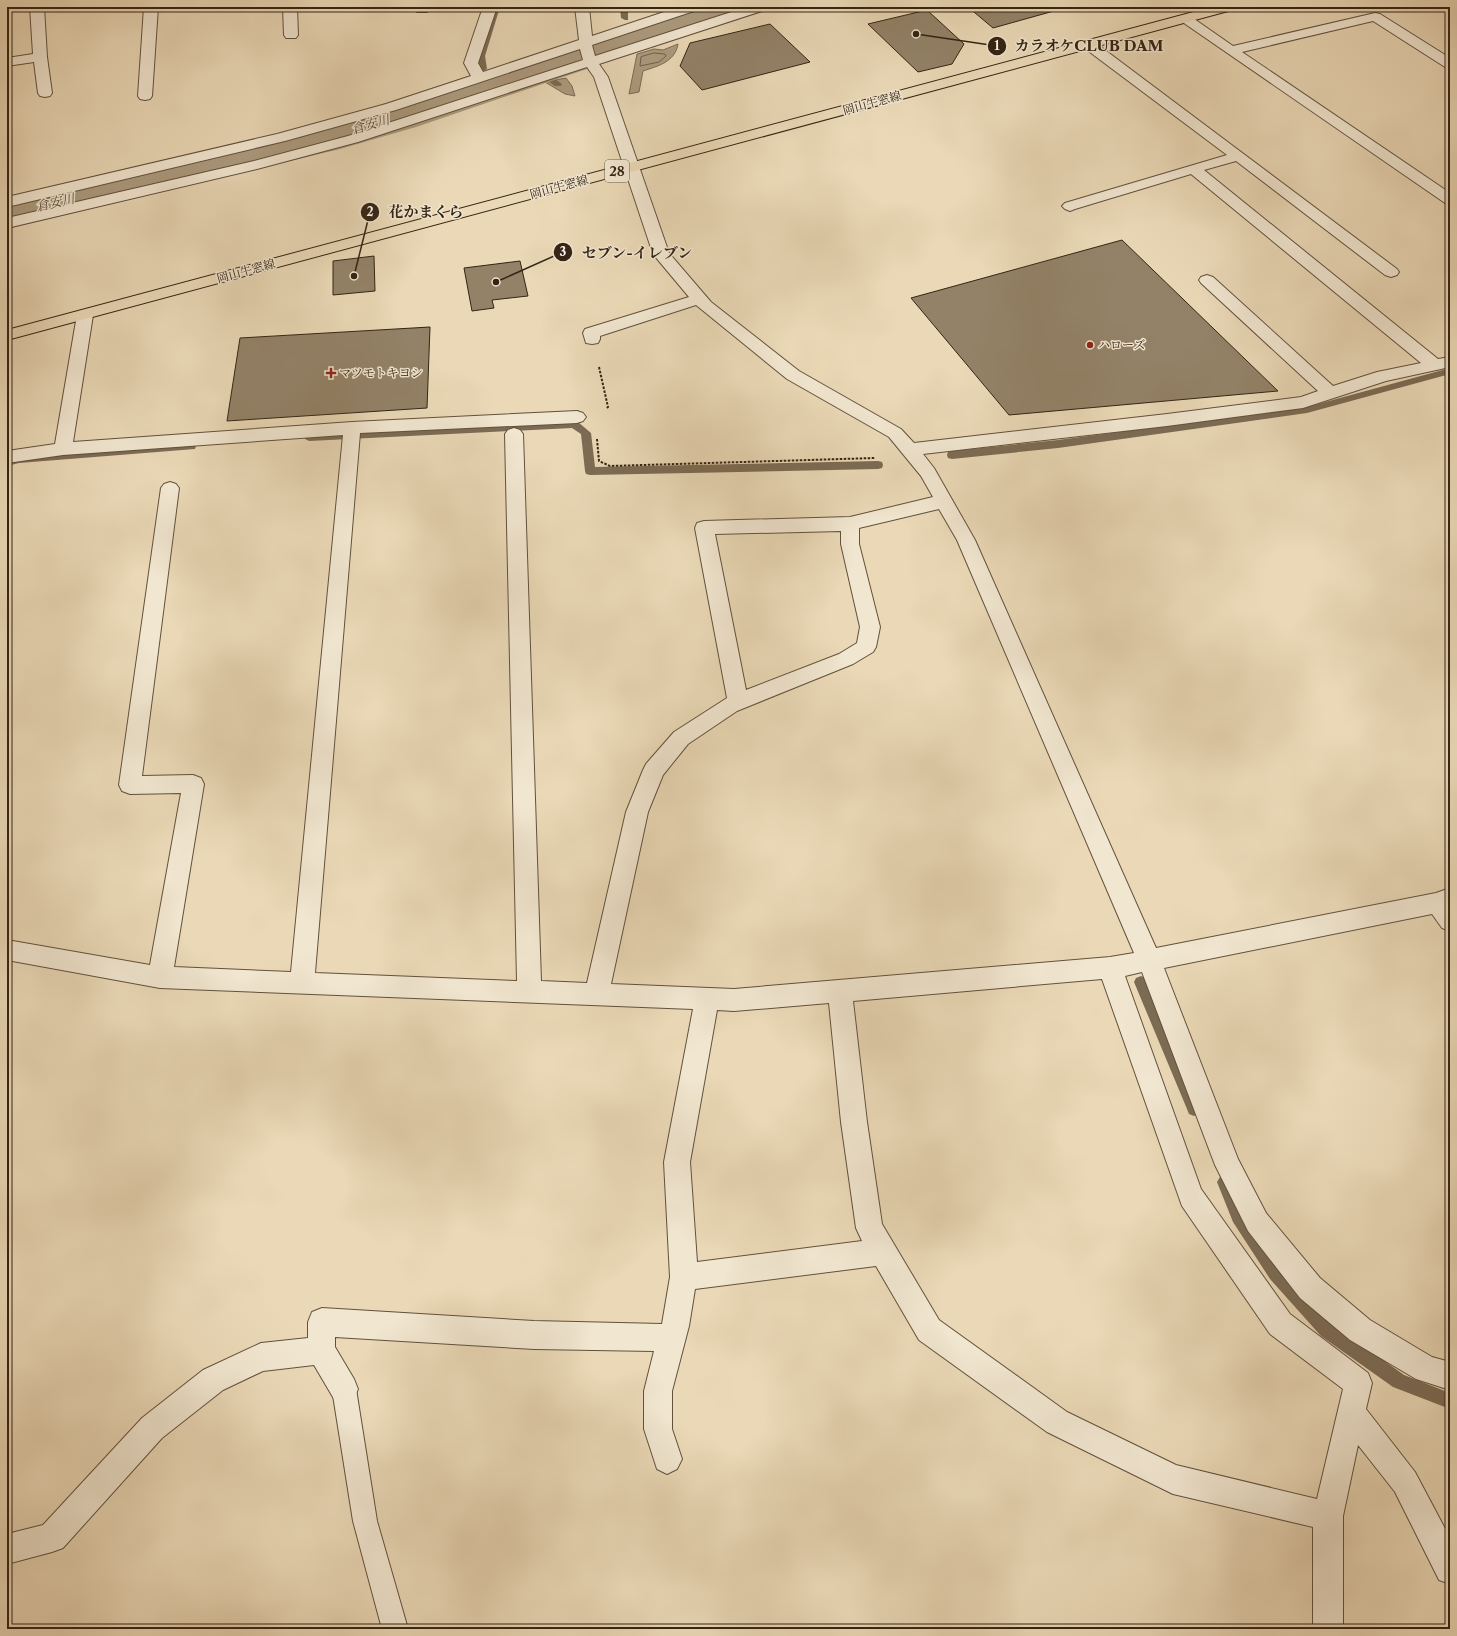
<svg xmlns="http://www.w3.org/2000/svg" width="1457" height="1636" font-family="'Libre Caslon Text','Noto Serif JP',serif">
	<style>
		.water { fill: #ac9b7f; stroke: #7c6b54 }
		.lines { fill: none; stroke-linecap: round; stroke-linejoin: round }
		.shore { stroke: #70604a; stroke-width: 1 }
		.stream { fill: #7c6b54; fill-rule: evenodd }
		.river { fill: #ac9b7f; fill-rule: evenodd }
		.building { fill: #938268; stroke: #342414 }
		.lane-casing { stroke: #62513c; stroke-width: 2 }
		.street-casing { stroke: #62513c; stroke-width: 2 }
		.primary-casing { stroke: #342414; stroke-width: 2 }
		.path { stroke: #342414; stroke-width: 2; stroke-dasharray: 2.5 1.5; stroke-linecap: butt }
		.lane { fill: #f1e6d0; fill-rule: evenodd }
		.street { fill: #f1e6d0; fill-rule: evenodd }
		.primary { fill: #ead8b6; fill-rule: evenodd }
		.poi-dot { fill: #8f2418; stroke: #f1e6d0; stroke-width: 1.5 }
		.labels { text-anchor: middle; stroke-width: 3; stroke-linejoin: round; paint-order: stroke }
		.far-street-label { font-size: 12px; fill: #342414; stroke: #f1e6d0 }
		.far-poi-label { font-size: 12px; fill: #342414; stroke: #f1e6d0; text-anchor: start }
		.far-water-label { font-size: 13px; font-style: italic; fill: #584834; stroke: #f1e6d0 }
		.shield { fill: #f1e6d0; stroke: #6d5e4c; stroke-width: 1 }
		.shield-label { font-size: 13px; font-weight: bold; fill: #342414 }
		.leader { fill: none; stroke: #342414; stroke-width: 1.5 }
		.callout-dot { fill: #342414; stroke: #f1e6d0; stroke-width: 1.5 }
		.mark-label { font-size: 12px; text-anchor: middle; font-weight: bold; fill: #fff }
		.callout-label { font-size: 15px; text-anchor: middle; font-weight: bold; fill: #342414; stroke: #f1e6d0; stroke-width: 3; stroke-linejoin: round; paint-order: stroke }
	</style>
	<rect width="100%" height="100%" fill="#ead8b6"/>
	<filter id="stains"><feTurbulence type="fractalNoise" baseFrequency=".005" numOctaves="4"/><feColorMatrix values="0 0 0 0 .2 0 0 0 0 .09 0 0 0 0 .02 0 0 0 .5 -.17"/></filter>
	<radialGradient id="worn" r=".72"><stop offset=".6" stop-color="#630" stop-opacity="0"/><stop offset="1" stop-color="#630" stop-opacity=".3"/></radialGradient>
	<!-- water -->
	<path class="water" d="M678 44C675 62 658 66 643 71L639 92 629 94 637 54 654 49 663 50Z
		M566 78 572 86 575 96 565 94 545 82Z"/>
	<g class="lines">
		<!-- shore -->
		<path class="shore" d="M654 53 665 54 666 56 659 62 640 66 641 57Z"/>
		<!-- stream -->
		<path class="stream" d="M492 7H500L485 56 487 69 483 71 479 69 477 56Z
			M620 7H628V20H625L621 18Z
			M631 30H637L641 37 640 39H634L630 32Z
			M533 67H539L562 84 561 86H555L533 71Z
			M485 74H491L498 83 497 85H491L484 76Z
			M1450 368V374L1307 413 1058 448 952 459 948 458 947 455 948 452 952 451 1058 440 1307 407Z
			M574 421 578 422 591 433 595 467 878 461 882 462 883 465 882 468 878 469 590 475 586 474 585 471 581 434 572 428 309 441 305 439 304 437 305 435 309 433Z
			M191 442 195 443 196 446 195 449 19 463 7 466V458L19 455Z
			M1141 976 1146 978 1148 982 1201 1109 1199 1114 1194 1116 1189 1114 1187 1109 1134 982 1136 978Z
			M1225 1174 1230 1177 1245 1212 1282 1267 1333 1324 1404 1375 1450 1393V1409L1393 1387 1321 1336 1270 1279 1233 1222 1217 1182 1220 1177Z"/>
		<!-- river -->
		<path class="river" d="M678 7H747L740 17 416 127 340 149 7 229V197L309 126 380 105Z"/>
	</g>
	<!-- building -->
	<path class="building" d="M968 7H1058L1061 9 993 28Z
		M927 10 964 44 952 64 918 72 868 24Z
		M770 24 810 62 702 90 680 66 690 43Z
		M1122 240 1278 391 1009 415 911 298Z
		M374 256 375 291 333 295V261Z
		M520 261 528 296 492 300 494 308 472 311 464 268Z
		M430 327 427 408 227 421 240 338Z"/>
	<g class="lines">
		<defs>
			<path id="lane" d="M344 1377 352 1381 356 1389 377 1521 408 1629H382L353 1521 332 1389 336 1381Z"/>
			<path id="street" d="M30 7H44L47 57 52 93 50 96 45 97 40 96 38 93 34 62 7 66V58L33 54Z
				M144 7H158L152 96 150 99 145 100 140 99 138 96Z
				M283 7H297L298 35 296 38H286L284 35Z
				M416 7H430L427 12H417L415 9Z
				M483 7H497L478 63 483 72 579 40 575 7H589L592 36 679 7H699L697 10 592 45 595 56 747 7H767L765 10 599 64 608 77 669 253 711 302 799 371 901 429 914 443 1167 414 1301 397 1318 391 1201 283 1199 280 1201 277 1207 275 1213 277 1333 386 1377 372 1421 363 1191 174 1075 209 1070 211 1065 209 1062 206 1065 203 1227 155 1083 47 1081 44 1083 41H1093L1397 269 1399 272 1397 275 1391 277 1385 275 1236 161 1204 170 1438 359 1450 357V367L1386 381 1303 408 1167 426 923 454 934 468 975 540 1156 948 1436 893 1450 888V931L1442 928 1432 914 1164 968 1238 1159 1266 1213 1320 1278 1370 1320 1432 1357 1450 1362V1390L1416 1379 1350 1340 1300 1298 1248 1231 1215 1165 1142 972 1125 976 1201 1189 1290 1314 1368 1373 1372 1383 1366 1409 1415 1472 1450 1538V1584L1439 1580 1395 1492 1358 1445 1343 1516V1629H1313V1527L1173 1494 1047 1432 919 1340 876 1266 695 1289 689 1326 672 1391V1429L682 1459 677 1469 667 1474 657 1469 644 1429V1391L654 1351 534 1349 335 1337V1347L354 1379 358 1389 354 1399 344 1403 334 1399 314 1365 263 1371 223 1390 162 1438 63 1548 52 1552 7 1564V1534L43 1525 142 1418 203 1370 261 1343 308 1338V1322L312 1312 322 1308 534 1321 662 1324 670 1277 664 1162 693 1009 160 988 7 960V940L150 965 181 793 130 794 122 791 119 785 161 488 164 484 170 482 176 484 179 488 142 776 193 775 201 778 204 784 174 967 291 972 343 435 63 455 7 463V451L55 444 77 315 79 311 85 310 91 311 93 315 73 442 352 422 577 411 583 413 586 417 583 421 577 423 360 433 315 973 517 981 505 434 508 430 514 428 520 430 523 434 541 981 587 983 626 812 643 770 646 764 674 732 727 698 695 528 697 523 704 521 850 517 933 497 921 476 889 437 787 379 696 305 600 336V339L598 343 592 344 586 343 583 333 585 329 689 297 653 254 594 77 587 67 358 142 257 169 7 228V218L254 161 348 136 583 60 580 49 396 110 285 141 7 207V197L277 134 386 104 471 76 464 63ZM939 509 957 540 1134 953 1110 957 734 989 611 984 648 812 663 775 688 744 737 711 853 664 873 652 876 647 880 627 859 544V528ZM841 531V544L860 627 857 643 839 654 746 690 715 534ZM1102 979 1182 1206 1270 1334 1343 1389 1317 1499 1176 1465 1067 1412 939 1320 882 1224 867 1122 853 1001ZM829 1003 841 1122 856 1228 862 1241 697 1262 690 1162 717 1010 734 1011Z
				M1375 13 1380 14 1450 58V68L1445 67 1373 21 1242 52 1450 193V205L1445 203 1178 19 1180 16H1190L1233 46Z"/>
			<path id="primary" d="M1212 7H1234L1232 10 7 340V330Z"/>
		</defs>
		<!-- lane casing -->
		<use href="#lane" class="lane-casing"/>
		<!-- street casing -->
		<use href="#street" class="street-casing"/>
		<!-- primary casing -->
		<use href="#primary" class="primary-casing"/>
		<!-- path -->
		<path class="path" d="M599 367 608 407 606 409
			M597 439 599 461 610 466 875 458"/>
		<!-- lane -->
		<use href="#lane" class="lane"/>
		<!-- street -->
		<use href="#street" class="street"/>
		<!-- primary -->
		<use href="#primary" class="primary"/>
	</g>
	<!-- markers -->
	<g class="poi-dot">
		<circle cx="1090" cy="345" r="4"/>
		<path d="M329 367h4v4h4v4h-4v4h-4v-4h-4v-4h4z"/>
	</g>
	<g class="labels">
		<!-- far-street labels -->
		<g class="far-street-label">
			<text transform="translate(872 103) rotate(-15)" y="4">岡山牛窓線</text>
			<text transform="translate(559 187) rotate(-15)" y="4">岡山牛窓線</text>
			<text transform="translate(246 271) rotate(-15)" y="4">岡山牛窓線</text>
		</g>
		<!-- far-poi labels -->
		<g class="far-poi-label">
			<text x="1098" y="349">ハローズ</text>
			<text x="339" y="377">マツモトキヨシ</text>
		</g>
		<!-- far-water labels -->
		<g class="far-water-label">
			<text transform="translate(370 124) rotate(-16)" y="5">倉安川</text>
			<text transform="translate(55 202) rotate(-13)" y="5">倉安川</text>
		</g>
		<!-- shield labels -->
		<rect class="shield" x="605" y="160" width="24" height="22" rx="3"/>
		<g class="shield-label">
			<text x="617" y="176">28</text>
		</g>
	</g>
	<!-- callouts -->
	<path class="leader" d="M916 34L997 46M354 276L370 212M496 282L563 252"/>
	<g class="callout-dot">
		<circle cx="916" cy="34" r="4"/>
		<circle cx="354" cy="276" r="4"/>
		<circle cx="496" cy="282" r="4"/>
		<circle cx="997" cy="46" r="10"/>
		<circle cx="370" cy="212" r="10"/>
		<circle cx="563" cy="252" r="10"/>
	</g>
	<g class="mark-label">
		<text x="997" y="50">1</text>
		<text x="370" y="216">2</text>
		<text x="563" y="256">3</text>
	</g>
	<g class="callout-label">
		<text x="1089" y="51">カラオケCLUB DAM</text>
		<text x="426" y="217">花かまくら</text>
		<text x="637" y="258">セブン-イレブン</text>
	</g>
	<!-- margin -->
	<rect width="1457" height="1636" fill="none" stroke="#ead8b6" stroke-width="24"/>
	<rect x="8" y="8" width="1441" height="1620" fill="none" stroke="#342414" stroke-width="2"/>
	<rect x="12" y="12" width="1433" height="1612" fill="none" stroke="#342414"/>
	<rect width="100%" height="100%" filter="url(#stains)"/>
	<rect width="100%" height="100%" fill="url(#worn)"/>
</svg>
